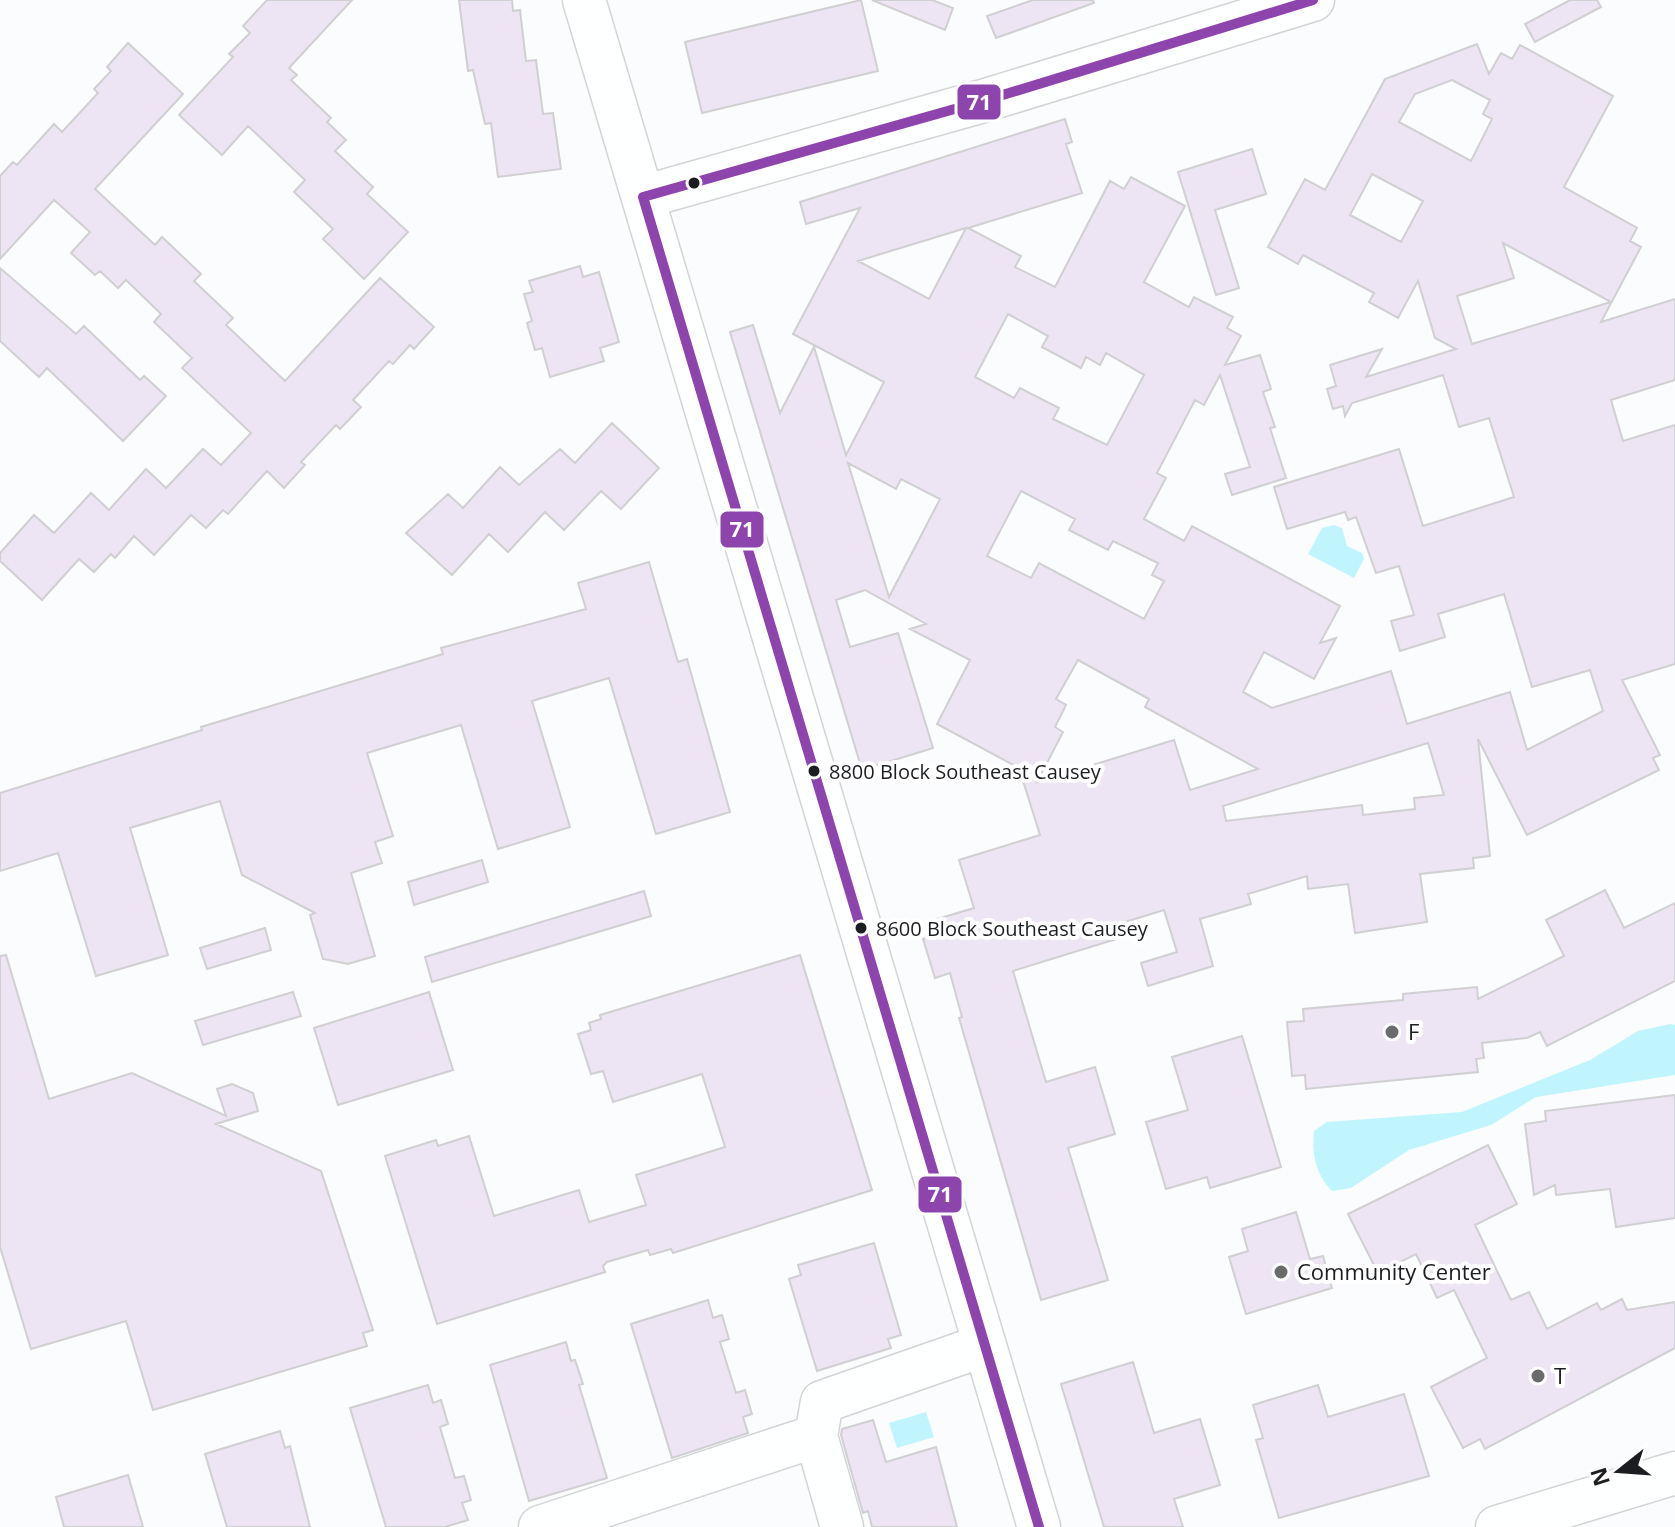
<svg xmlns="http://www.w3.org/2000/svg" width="1675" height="1527" font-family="'Open Sans',sans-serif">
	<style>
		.water { fill: #c1f5fd }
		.building { fill: #ede5f3; stroke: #d0cfd2; stroke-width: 2; fill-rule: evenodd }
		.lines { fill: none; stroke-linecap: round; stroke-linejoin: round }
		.minor-casing { stroke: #d2d4d6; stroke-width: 45 }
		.minor { stroke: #feffff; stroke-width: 42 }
		.bus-1-casing { stroke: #fff; stroke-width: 16 }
		.bus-1 { stroke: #8e44ad; stroke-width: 10 }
		.bus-dot { fill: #1b1d20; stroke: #fff; stroke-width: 3 }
		.poi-dot { fill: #696b6d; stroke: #fff; stroke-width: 3 }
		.labels { text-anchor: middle; stroke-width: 8; stroke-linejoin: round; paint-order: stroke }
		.bus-label { font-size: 20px; fill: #1b1d20; stroke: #fff; text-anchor: start }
		.poi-label { font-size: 22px; fill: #1b1d20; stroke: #fff; text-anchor: start }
		.line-badge { stroke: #fff; stroke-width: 3 }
		.badge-label { font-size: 22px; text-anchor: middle; font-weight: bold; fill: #fff }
	</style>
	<rect width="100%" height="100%" fill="#fafcfd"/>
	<!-- water -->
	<path class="water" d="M1334 525 1342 528 1347 546 1362 553 1364 559 1354 578 1308 554 1322 528Z
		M1670 1024 1675 1025V1075L1536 1097 1491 1125 1409 1150 1351 1188 1332 1191C1316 1175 1311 1153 1314 1131L1327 1122 1462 1112 1590 1060 1638 1031Z
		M926 1412 934 1437 897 1448 889 1423Z"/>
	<!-- building -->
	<path class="building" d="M267 0H352L289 68 297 75 291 80 331 118 327 122 346 140 335 151 373 187 367 194 408 232 364 279 323 239 333 229 294 192 305 180 248 126 222 155 179 115 233 57 229 54 250 33 243 26Z
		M459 0H512L513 11 520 10 526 61 536 60 543 114 553 113 561 169 498 177 491 123 485 124 473 70 468 71Z
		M861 0 878 71 702 113 685 42Z
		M872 0H932L953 8 945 30Z
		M1033 0H1093L1094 3 996 38 987 16Z
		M1570 0H1597L1601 7 1535 42 1525 24Z
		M128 43 183 94 95 189 155 245 162 237 201 274 194 281 233 318 226 325 285 381 380 278 434 327 414 349 410 345 393 364 389 361 353 400 361 407 340 429 336 425 301 462 305 465 284 488 267 471 228 514 223 510 206 528 191 515 154 555 134 536 115 558 111 554 94 572 79 559 42 600 0 561V553L34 515 54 533 91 493 109 510 146 469 166 488 203 449 221 465 251 433 182 368 192 358 154 322 161 314 126 280 118 288 100 271 95 275 71 253 90 232 54 200 0 259V176L13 162 17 165 54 124 62 132 98 93 94 89 111 71 107 67Z
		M1477 44 1489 74 1501 53 1512 59 1520 45 1613 96 1564 187 1637 228 1630 241 1641 247 1601 322 1675 299V380L1611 400 1623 441 1675 425V664L1622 680 1660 755 1653 758 1659 770 1527 835 1478 739 1490 856 1473 858 1474 868 1420 874 1427 922 1355 933 1348 884 1308 889 1307 876 1248 894 1251 904 1200 919 1213 966 1148 986 1141 963 1177 952 1164 910 1122 923 1126 936 1013 971 1046 1082 1095 1067 1115 1134 1068 1148 1108 1280 1041 1300 959 1018 962 1017 950 973 935 978 923 939 938 935 934 920 974 908 959 860 1040 835 1019 768 937 724 970 660 910 629 926 624 865 590 836 600 850 647 898 633 933 748 862 770 730 332 753 325 780 413 814 347 846 455 884 382 793 334 860 208 806 224 800 202 1065 119 1072 142 1066 144 1082 193 968 228 1021 256 1015 267 1055 287 1110 181 1124 189 1131 177 1185 206 1144 282 1189 307 1194 297 1233 317 1227 328 1241 336 1225 365 1260 355 1271 389 1263 392 1275 427 1270 428 1286 478 1232 495 1225 474 1250 467 1220 375 1204 405 1195 400 1157 473 1166 478 1144 519 1184 541 1192 526 1340 606 1320 643 1336 638 1314 679 1264 652 1243 692 1272 708 1391 671 1407 724 1510 692 1527 750 1603 711 1590 670 1532 687 1504 594 1438 614 1445 637 1400 651 1391 621 1414 615 1399 566 1376 573 1356 517 1348 520 1345 512 1287 529 1274 487 1399 449 1423 526 1514 497 1489 418 1459 427 1443 375 1352 403 1345 416 1343 406 1333 409 1327 389 1336 386 1330 365 1382 349 1366 377 1456 349 1435 338 1418 281 1398 318 1369 302 1374 293 1303 255 1298 264 1268 247 1305 179 1325 190 1385 79ZM1452 80 1490 100 1483 114 1492 119 1471 161 1399 122 1415 94ZM1372 174 1423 201 1401 242 1350 215ZM966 228 929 299 858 261 943 235ZM1503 243 1551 269 1611 302 1472 344 1457 296 1514 278ZM1008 314 1048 336 1042 347 1081 368 1086 357 1100 365 1106 353 1144 375 1107 445 1053 419 1059 408 1020 388 1014 398 975 377ZM848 463 896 489 901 479 940 499 889 597ZM1021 491 1075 519 1069 530 1108 550 1113 541 1158 563 1152 575 1164 581 1144 619 1039 563 1031 578 987 556ZM1078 660 1149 699 1145 707 1258 769 1190 790 1174 740 1037 782 1063 732 1055 727 1066 705 1056 699ZM1428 743 1444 795 1414 798 1415 809 1363 815 1362 805 1226 821 1223 806Z
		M1252 149 1266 194 1215 210 1239 288 1216 295 1178 172Z
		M580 266 583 277 599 272 619 342 600 348 604 361 550 377 542 348 535 350 527 323 532 321 524 294 533 292 529 281Z
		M0 268 76 334 84 326 140 380 144 376 166 396 123 441 47 368 39 377 0 341Z
		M612 423 659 468 621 509 601 491 564 530 545 512 508 552 489 534 452 575 406 533 448 494 463 508 500 467 519 485 560 449 575 463Z
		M649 562 678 662 687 659 730 812 656 834 609 678 532 701 570 827 498 849 461 725 367 753 393 836 375 842 382 863 351 873 375 956 348 964 323 959 310 915 315 913 242 875 220 801 130 828 168 955 96 976 58 853 0 871V793L202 730 201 727 443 654 441 648 586 609 578 583Z
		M482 860 488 882 414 905 408 882Z
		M1605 890 1624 928 1675 903V981L1547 1046 1540 1032 1527 1038 1482 1043 1484 1058 1476 1059 1478 1072 1306 1089 1305 1075 1292 1076 1287 1022 1304 1021 1303 1009 1403 1000V994L1477 987 1478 999 1564 956 1546 920Z
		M644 891 651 916 432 982 425 957Z
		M265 928 271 950 207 969 200 948Z
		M6 955 49 1099 132 1073 226 1116 217 1089 232 1084 253 1093 258 1111 216 1124 321 1171 373 1330 363 1333 367 1346 153 1410 126 1321 31 1349 0 1247V956Z
		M800 955 872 1190 673 1253 671 1249 650 1255 648 1250 607 1262 603 1266 605 1272 437 1324 385 1156 436 1140 438 1146 469 1136 494 1216 579 1190 589 1222 646 1205 636 1175 725 1147 702 1074 613 1102 603 1071 591 1074 578 1034 591 1030 589 1023 601 1019 600 1015Z
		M293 992 301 1016 203 1045 195 1021Z
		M429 992 453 1070 338 1105 314 1028Z
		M1242 1036 1281 1167 1210 1188 1207 1177 1166 1189 1146 1122 1188 1110 1172 1057Z
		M1675 1095V1218L1616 1227 1610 1189 1556 1195 1555 1185 1534 1195 1525 1124 1546 1121 1545 1111Z
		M1488 1145 1517 1204 1475 1225 1511 1300 1529 1292 1547 1329 1597 1303 1601 1310 1622 1299 1627 1310 1675 1302V1348L1485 1449 1480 1439 1463 1448 1431 1387 1487 1358 1454 1290 1437 1298 1416 1254 1378 1273 1348 1214Z
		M1296 1212 1310 1259 1323 1256 1332 1288 1246 1314 1229 1257 1248 1251 1242 1229Z
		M874 1243 901 1335 888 1339 891 1348 817 1371 789 1279 801 1275 798 1265Z
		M708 1300 713 1318 722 1315 729 1339 720 1342 736 1393 745 1390 752 1414 743 1417 748 1433 672 1458 631 1324Z
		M566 1342 571 1361 575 1360 583 1384 579 1385 607 1478 529 1501 490 1365Z
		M1133 1362 1154 1433 1200 1419 1220 1485 1174 1499 1183 1527H1104L1061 1384Z
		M428 1385 433 1403 441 1400 448 1424 440 1427 455 1478 464 1476 471 1500 462 1503 468 1520 445 1527H386L350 1408Z
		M1318 1385 1328 1417 1404 1394 1429 1476 1279 1518 1256 1440 1263 1438 1253 1405Z
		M873 1420 886 1462 936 1447 957 1527H872L868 1511 863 1513 841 1435 842 1429Z
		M280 1431 285 1448 290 1446 310 1527H227L205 1454Z
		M128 1475 143 1527H64L56 1497Z"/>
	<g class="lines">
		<defs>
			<path id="minor" d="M584 0 1039 1527
				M643 197 983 101 1313 0
				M816 1436 822 1402 985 1345
				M540 1527 816 1436 842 1527
				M1497 1527 1675 1473"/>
		</defs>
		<!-- minor casing -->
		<use href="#minor" class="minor-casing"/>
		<!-- minor -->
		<use href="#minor" class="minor"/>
		<defs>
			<path id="bus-1" d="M643 197 1039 1527
				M643 197 983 101 1313 0"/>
		</defs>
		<!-- bus-1 casing -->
		<use href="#bus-1" class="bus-1-casing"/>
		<!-- bus-1 -->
		<use href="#bus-1" class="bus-1"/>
	</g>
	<!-- markers -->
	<g class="bus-dot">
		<circle cx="694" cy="183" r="7"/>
		<circle cx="814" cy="771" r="7"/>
		<circle cx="861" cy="928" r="7"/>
	</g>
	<g class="poi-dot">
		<circle cx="1392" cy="1032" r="8"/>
		<circle cx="1281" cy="1272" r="8"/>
		<circle cx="1538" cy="1376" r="8"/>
	</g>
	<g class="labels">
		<!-- bus labels -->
		<g class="bus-label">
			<text x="829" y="779">8800 Block Southeast Causey</text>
			<text x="876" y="936">8600 Block Southeast Causey</text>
		</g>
		<!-- poi labels -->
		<g class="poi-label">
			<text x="1408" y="1040">F</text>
			<text x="1297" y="1280">Community Center</text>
			<text x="1554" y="1384">T</text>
		</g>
	</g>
	<g class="line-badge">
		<rect x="956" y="83" width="46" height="38" rx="8" fill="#8e44ad"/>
		<rect x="719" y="510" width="46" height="39" rx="8" fill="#8e44ad"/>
		<rect x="917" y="1175" width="46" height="39" rx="8" fill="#8e44ad"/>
	</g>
	<g class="badge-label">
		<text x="979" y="110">71</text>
		<text x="742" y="537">71</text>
		<text x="940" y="1202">71</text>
	</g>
	<!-- north arrow -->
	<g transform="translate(1619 1471) rotate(253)" stroke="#ffffff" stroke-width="6" paint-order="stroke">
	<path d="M0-6L14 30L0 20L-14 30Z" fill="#1b1d20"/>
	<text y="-12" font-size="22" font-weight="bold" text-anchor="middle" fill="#1b1d20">N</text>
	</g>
</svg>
